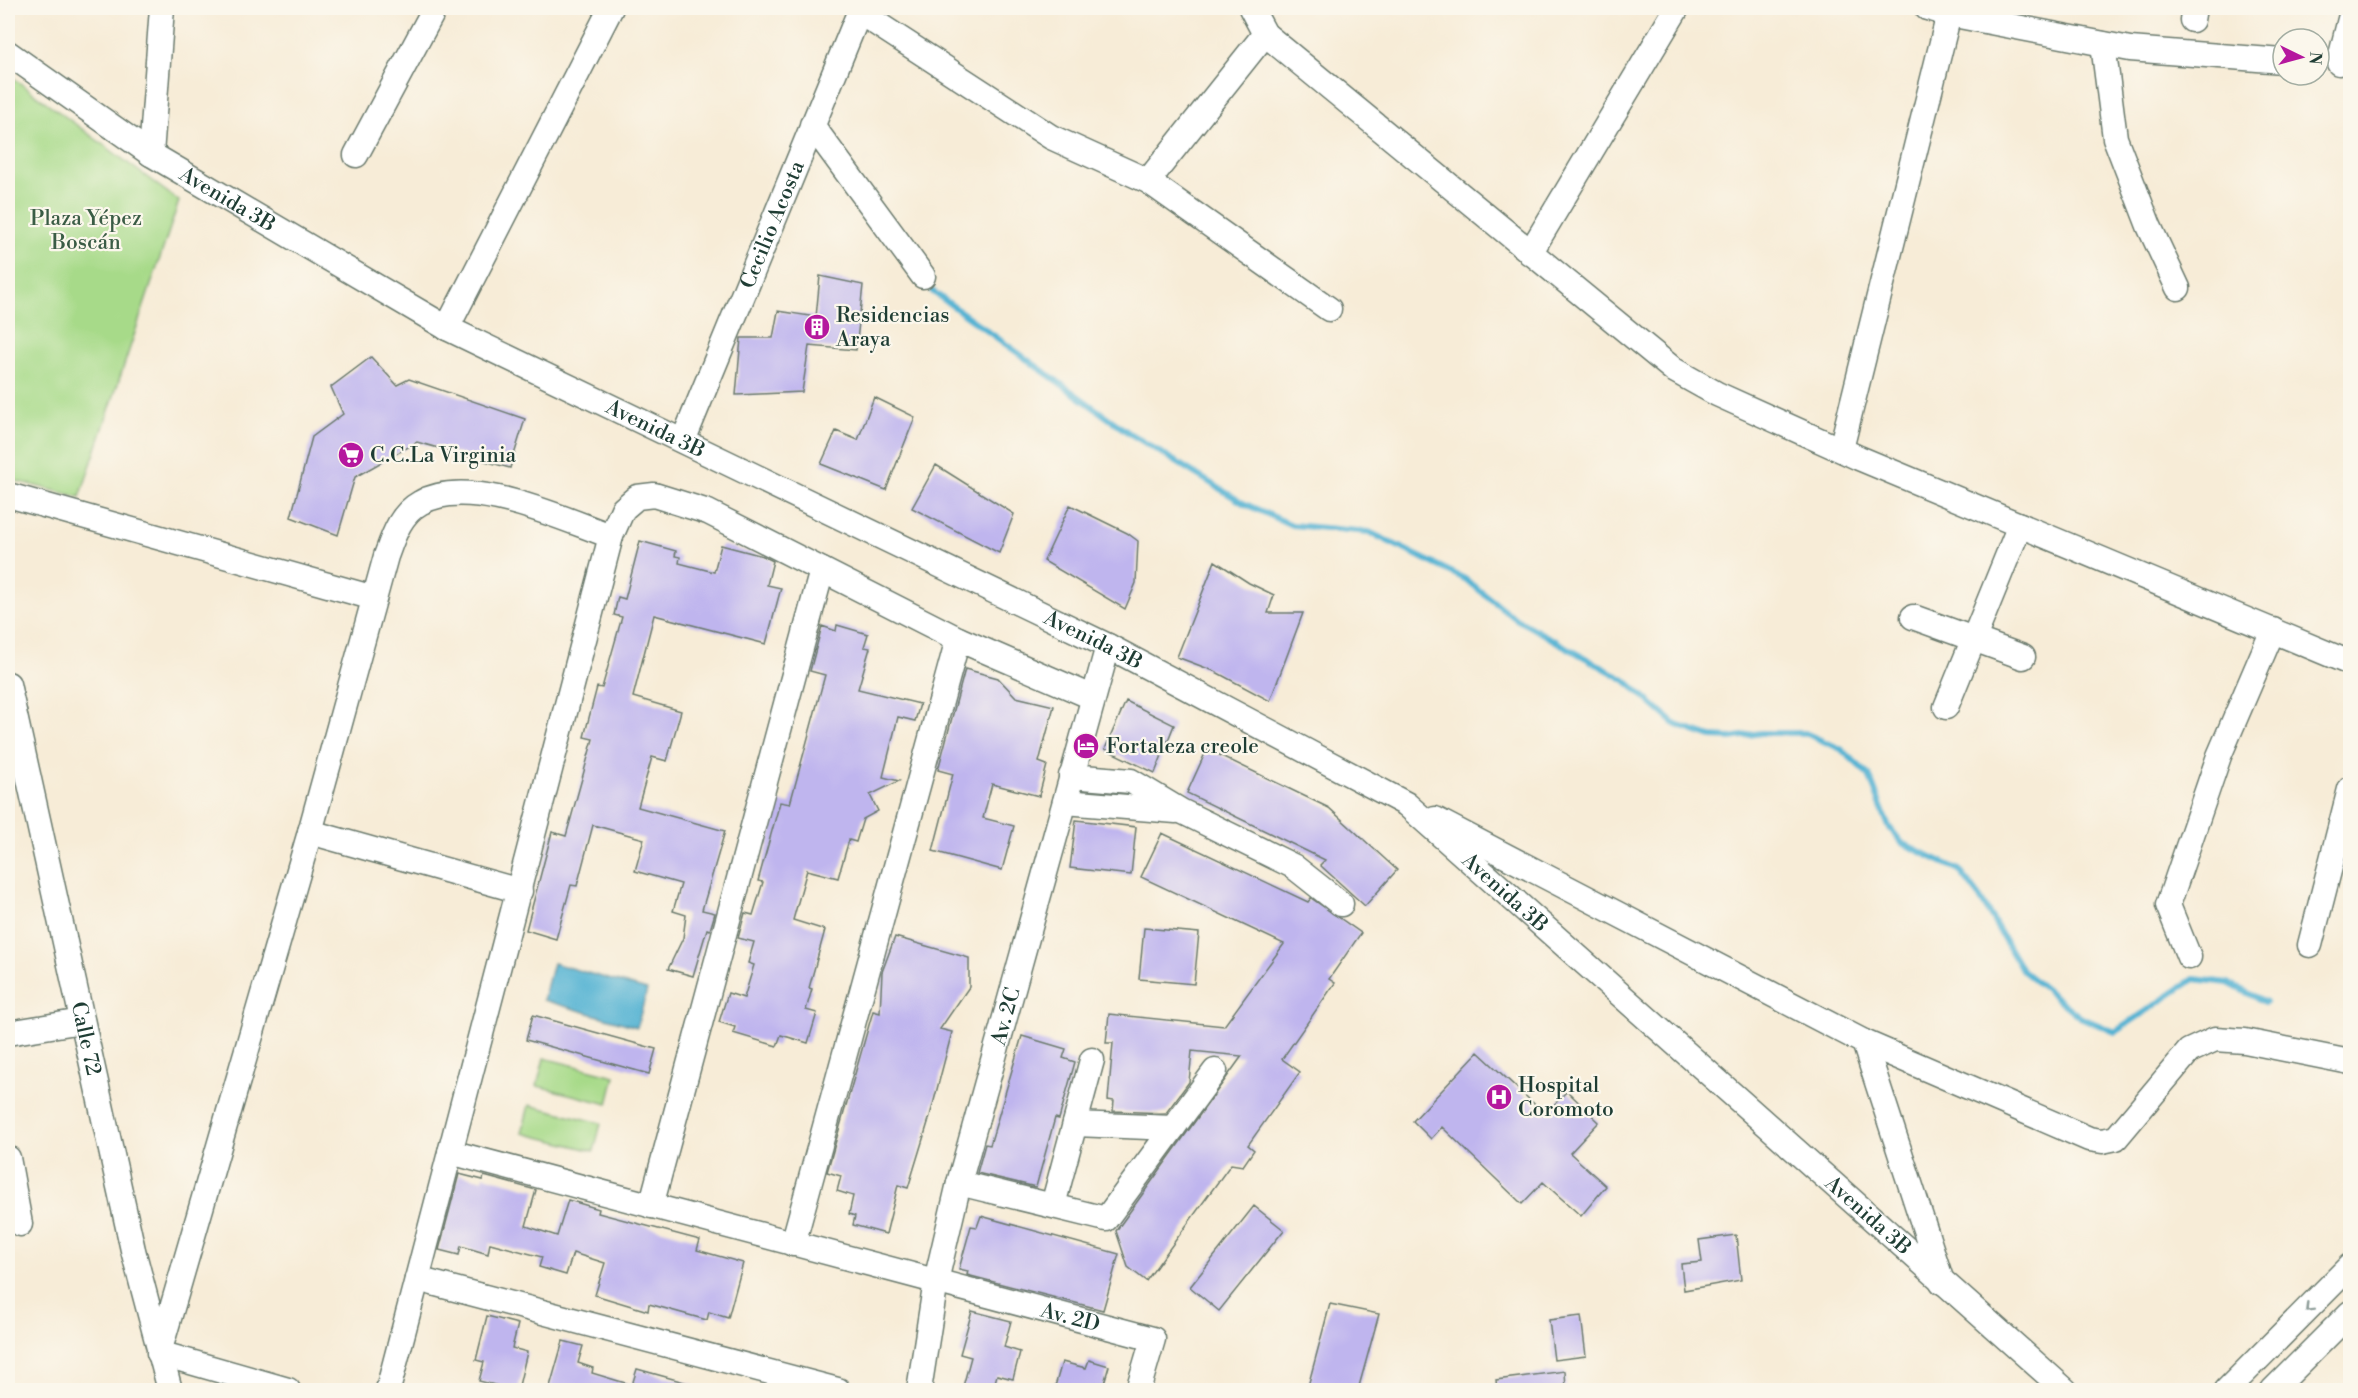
<svg xmlns="http://www.w3.org/2000/svg" width="2358" height="1398" font-family="'Libre Bodoni',serif">
	<style>
		.green { fill: #a7da89; stroke: #638c5e; stroke-width: 1.5 }
		.water { fill: #55b3d3; stroke: #3a7884; stroke-width: 1.5 }
		.lines { fill: none; stroke-linecap: round; stroke-linejoin: round }
		.stream { stroke: #55b3d3; stroke-width: 6 }
		.building { fill: #bfb5ee }
		.minor-casing { stroke: #6b7a6d; stroke-width: 27 }
		.minor { stroke: #fff; stroke-width: 24 }
		.oneway { stroke: #8f9e9a }
		.labels { text-anchor: middle; stroke-width: 4.5; stroke-linejoin: round; paint-order: stroke }
		.street-label { font-size: 21px; fill: #1f3d34; stroke: #fbf7ec }
		.park-label { font-size: 21px; fill: #3a5c45; stroke: #fbf7ec }
		.poi-label { font-size: 21px; fill: #1f3d34; stroke: #fbf7ec; text-anchor: start }
	</style>
	<rect width="100%" height="100%" fill="#fbf7ec"/>
	<filter id="ink" filterUnits="userSpaceOnUse"><feTurbulence type="fractalNoise" baseFrequency=".0167" numOctaves="2"/><feDisplacementMap in="SourceGraphic" scale="12" xChannelSelector="R" yChannelSelector="G"/><feConvolveMatrix kernelMatrix="1 2 1 2 8 2 1 2 1" color-interpolation-filters="sRGB"/></filter>
	<filter id="wash" filterUnits="userSpaceOnUse"><feTurbulence type="fractalNoise" baseFrequency=".008" numOctaves="4" result="noise"/><feDisplacementMap in="SourceGraphic" scale="24" xChannelSelector="R" yChannelSelector="G"/><feGaussianBlur stdDeviation="1.35" result="paint"/><feColorMatrix in="noise" values="0 0 0 0 0 0 0 0 0 0 0 0 0 0 0 0 0 1.4 0 .05"/><feComposite in="paint" operator="in"/></filter>
	<g filter="url(#wash)">
		<rect width="100%" height="100%" fill="#f7ecd7"/>
		<!-- green -->
		<path class="green" d="M8 74 179 201 80 497 8 479Z
			M544 1058 615 1076 608 1104 537 1086Z
			M529 1105 601 1123 594 1151 522 1133Z"/>
		<!-- water -->
		<path class="water" d="M553 963 647 990 637 1027 543 1000Z"/>
		<g class="lines">
			<!-- stream -->
			<path class="stream" d="M932 291 1129 433 1243 503 1292 525 1369 532 1465 579 1516 619 1625 680 1676 725 1711 737 1731 738 1761 733H1805L1841 749 1869 775 1889 827 1902 843 1959 870 1979 896 2022 970 2080 1017 2115 1032 2194 979 2228 983 2265 1002"/>
		</g>
		<g id="blocks">
			<!-- building -->
			<path class="building" d="M820 276 863 285 856 350 809 346 802 392 736 395 741 338H773L778 311 816 317Z
				M371 357 397 385 409 379 525 419 510 468 417 442 355 477 338 535 291 517 312 437 343 414 331 387Z
				M874 397 915 417 886 490 821 464 836 431 858 440Z
				M936 465 1014 514 999 553 912 508Z
				M1070 505 1127 533 1138 541 1136 583 1125 609 1044 561Z
				M640 541 676 551 675 556 680 557 679 563 714 572 721 545 763 556 773 561 767 585 781 588 766 644 654 615 633 697 681 711 667 761 652 757 638 807 725 831 702 910 715 913 710 930 707 929 693 976 668 969 683 938 686 915 673 911 681 884 635 871 644 839 593 825 577 886 571 885 556 939 526 930 552 832 566 836 593 739 584 737 597 687 602 688 622 617 614 615 618 597 625 599Z
				M1215 561 1249 583 1274 595 1268 613H1303L1270 701 1214 671 1177 657Z
				M837 625 868 634 864 647 870 648 858 689 920 704 915 721 898 717 883 777 899 781 870 795 878 811 863 819 856 842 849 840 838 878 807 870 793 920 825 930 809 988 812 989 806 1010 817 1013 808 1043 781 1035 777 1046 733 1033 735 1027 719 1022 728 993 744 998 754 965 748 963 754 942 738 938 745 913 753 915 763 882 758 881 780 802 790 804 825 675 810 671 822 626 836 631Z
				M965 669 998 678 1016 697 1054 706 1039 762 1047 765 1039 796 992 784 983 818 1014 826 1002 870 933 851 953 774 938 770Z
				M1126 701 1174 725 1155 773 1105 749Z
				M1207 749 1329 808 1397 870 1365 906 1320 865 1325 860 1187 793Z
				M1076 820 1136 827 1131 875 1070 868Z
				M1162 833 1308 902 1311 898 1361 933 1329 979 1335 983 1282 1059 1300 1072 1248 1145 1254 1150 1243 1166 1231 1164 1146 1281 1128 1267 1116 1231 1242 1056 1192 1051 1189 1082 1166 1113 1113 1111 1114 1101 1108 1100 1113 1043H1106L1109 1014 1224 1026 1284 944 1141 877Z
				M1144 928 1199 933 1194 984 1139 979Z
				M895 937 969 958V987L940 1029 952 1032 930 1116 908 1188 898 1185 886 1234 853 1225 855 1216 849 1214 853 1196 837 1191 841 1176 827 1172 873 1011 880 1013 882 972Z
				M533 1015 656 1049 649 1074 526 1040Z
				M1022 1036 1066 1049 1063 1058 1075 1062 1059 1119 1055 1118 1036 1187 977 1173 985 1144 990 1145Z
				M1478 1052 1545 1114 1567 1091 1599 1122 1570 1153 1606 1186 1581 1216 1543 1182 1522 1204 1442 1127 1431 1139 1413 1121Z
				M459 1174 483 1180 484 1176 536 1190 526 1226 557 1236 568 1200 599 1209 598 1213 700 1240 697 1250 743 1263 728 1318 709 1312 707 1320 649 1304 648 1311 595 1295 605 1263 573 1253 566 1275 539 1267 542 1257 490 1243 488 1254 461 1246 459 1255 439 1250Z
				M1254 1206 1284 1230 1219 1311 1190 1287Z
				M981 1216 1119 1254 1103 1310 967 1275 968 1271 959 1269 971 1226 977 1227Z
				M1736 1235 1741 1280 1684 1290 1681 1264 1702 1262 1699 1240Z
				M1330 1304 1379 1314 1358 1390H1307Z
				M972 1311 1011 1321 1004 1347 1020 1352 1013 1379 997 1375 993 1390H962L971 1357 960 1354Z
				M487 1316 518 1324 512 1348 527 1352 518 1390H498L499 1386 479 1381 484 1362 476 1360Z
				M1581 1316 1586 1356 1554 1360 1549 1320Z
				M563 1341 583 1346 578 1363 593 1368 592 1373 632 1385 637 1369 695 1385 694 1390H549Z
				M1089 1360 1109 1366 1102 1390H1054L1062 1362 1086 1368Z
				M1565 1371 1566 1390H1497L1496 1380Z"/>
		</g>
	</g>
	<g filter="url(#ink)">
		<use href="#blocks" fill-opacity="0" stroke="#6b7a6d" stroke-width="1.5"/>
		<g class="lines">
			<defs>
				<g id="minor">
					<path d="M1251 8 1265 34 1674 370 1717 394 1859 458 2350 663"/>
					<path d="M1950 8 1949 14 2130 49 2283 61"/>
					<path d="M859 12 1051 137 1148 181 1329 309"/>
					<path d="M2192 20 2194 8"/>
					<path d="M2103 44 2115 138 2149 226 2178 288"/>
					<path id="s1" d="M8 53 151 154 447 328 1108 646 1406 804 2065 1390"/>
					<path d="M2339 63 2350 19"/>
					<path d="M812 125 923 276"/>
					<path d="M151 154 162 8"/>
					<path d="M356 155 435 8"/>
					<path d="M1148 181 1265 34"/>
					<path d="M1530 253 1677 8"/>
					<path d="M447 328 611 8"/>
					<path id="s2" d="M683 441 861 8"/>
					<path d="M1841 449 1949 14 1927 8"/>
					<path d="M8 495 374 598"/>
					<path d="M1913 617 2023 657"/>
					<path id="s3" d="M8 684 133 1250 170 1390"/>
					<path d="M1946 707 2020 525"/>
					<path d="M1071 776 1131 781 1181 811 1293 866 1341 904"/>
					<path d="M1065 802 1176 811"/>
					<path d="M1435 819 1864 1042 1942 1282"/>
					<path d="M310 832 520 891"/>
					<path d="M2310 945 2350 789"/>
					<path d="M2189 957 2168 905 2219 756 2273 630"/>
					<path d="M8 1033 82 1021"/>
					<path d="M1864 1042 2089 1139 2102 1141 2116 1138 2189 1051 2215 1039 2245 1041 2350 1062"/>
					<path d="M1075 1124 1173 1128"/>
					<path id="s4" d="M450 1152 1153 1339 1138 1390"/>
					<path d="M8 1158 20 1224"/>
					<path d="M959 1183 1106 1219 1215 1071"/>
					<path d="M1053 1205 1092 1060"/>
					<path d="M651 1206 822 570"/>
					<path d="M793 1244 958 639"/>
					<path d="M417 1279 838 1390"/>
					<path d="M288 1390 159 1353 310 832 386 556C393 537 400 514 420 503 469 474 562 519 611 536"/>
					<path d="M388 1390 611 536 623 509 637 497 654 495 708 512 958 639 1092 697"/>
					<path id="s5" d="M919 1390 936 1281 959 1183 1108 646"/>
					<path d="M2227 1390 2350 1266"/>
					<path d="M2273 1390 2350 1313"/>
				</g>
			</defs>
			<!-- minor casing -->
			<use href="#minor" class="minor-casing"/>
			<!-- minor -->
			<use href="#minor" class="minor"/>
		</g>
		<!-- one-way arrows -->
		<defs><path id="oneway-chevron" d="M-2-3.5L2.5 0L-2 3.5" fill="none" stroke-width="1.6" stroke-linecap="round" stroke-linejoin="round" transform="scale(1.5)"/></defs>
		<use class="oneway" href="#oneway-chevron" transform="translate(2309 1308) rotate(135)"/>
	</g>
	<!-- icons -->
	<defs>
		<symbol id="building-disc" viewBox="-11 -11 22 22"><circle r="9.5" fill="#b5179e" stroke="#fbf7ec"/><path d="M-4-6H4V6H1V3H-1V6H-4ZM-2.5-4.3h1.7v1.8h-1.7ZM.8-4.3h1.7v1.8H.8ZM-2.5-1h1.7V.8h-1.7ZM.8-1h1.7V.8H.8Z" fill="#fff"/></symbol>
		<symbol id="supermarket-disc" viewBox="-11 -11 22 22"><circle r="9.5" fill="#b5179e" stroke="#fbf7ec"/><path d="M-6-5.5h2.5l.6 2H6L4.5 2H-2.5L-4.4-4H-6ZM-1.5 3.2a1.3 1.3 0 1 0 .1 0ZM3 3.2a1.3 1.3 0 1 0 .1 0Z" fill="#fff"/></symbol>
		<symbol id="hotel-disc" viewBox="-11 -11 22 22"><circle r="9.5" fill="#b5179e" stroke="#fbf7ec"/><path d="M-6-4.5h1.5V1H6V5H4.5V3h-9V5H-6ZM-4 0a1.8 1.8 0 1 1 3.6 0ZM.5 0V-2.5h3Q6-2.5 6 0Z" fill="#fff"/></symbol>
		<symbol id="hospital-disc" viewBox="-11 -11 22 22"><circle r="9.5" fill="#b5179e" stroke="#fbf7ec"/><path d="M-5-5h3v3.5h4V-5h3V5h-3V1.5h-4V5h-3Z" fill="#fff"/></symbol>
	</defs>
	<g fill-rule="evenodd">
		<use href="#building-disc" x="802" y="312" width="30" height="30"/>
		<use href="#supermarket-disc" x="336" y="440" width="30" height="30"/>
		<use href="#hotel-disc" x="1071" y="731" width="30" height="30"/>
		<use href="#hospital-disc" x="1484" y="1082" width="30" height="30"/>
	</g>
	<g class="labels">
		<!-- street labels -->
		<g class="street-label">
			<text dy="7" stroke="none"><textPath href="#s1" startOffset="264">Avenida 3B</textPath></text>
			<text dy="7" stroke="none"><textPath href="#s2" startOffset="234">Cecilio Acosta</textPath></text>
			<text dy="7" stroke="none"><textPath href="#s1" startOffset="750">Avenida 3B</textPath></text>
			<text dy="7" stroke="none"><textPath href="#s1" startOffset="1236">Avenida 3B</textPath></text>
			<text dy="7" stroke="none"><textPath href="#s1" startOffset="1722">Avenida 3B</textPath></text>
			<text dy="7" stroke="none"><textPath href="#s5" startOffset="384">Av. 2C</textPath></text>
			<text dy="7" stroke="none"><textPath href="#s3" startOffset="363">Calle 72</textPath></text>
			<text dy="7" stroke="none"><textPath href="#s1" startOffset="2208">Avenida 3B</textPath></text>
			<text dy="7" stroke="none"><textPath href="#s4" startOffset="642">Av. 2D</textPath></text>
		</g>
		<!-- park labels -->
		<g class="park-label">
			<text x="86" y="225">Plaza Yépez<tspan x="86" dy="24">Boscán</tspan></text>
		</g>
		<!-- poi labels -->
		<g class="poi-label">
			<text x="836" y="322">Residencias<tspan x="836" dy="24">Araya</tspan></text>
			<text x="370" y="462">C.C.La Virginia</text>
			<text x="1106" y="753">Fortaleza creole</text>
			<text x="1518" y="1092">Hospital<tspan x="1518" dy="24">Coromoto</tspan></text>
		</g>
	</g>
	<!-- margin -->
	<rect width="2358" height="1398" fill="none" stroke="#fbf7ec" stroke-width="30"/>
	<!-- north arrow -->
	<g transform="translate(2301 57) rotate(95)"><circle r="28" fill="#fbf7ec" stroke="#a3ada2" stroke-width="1.5"/>
	<path d="M0-4.5L10 22L0 15L-10 22Z" fill="#b5179e"/>
	<text y="-9" font-size="16" font-weight="bold" text-anchor="middle" fill="#1f3d34">N</text>
	</g>
</svg>
